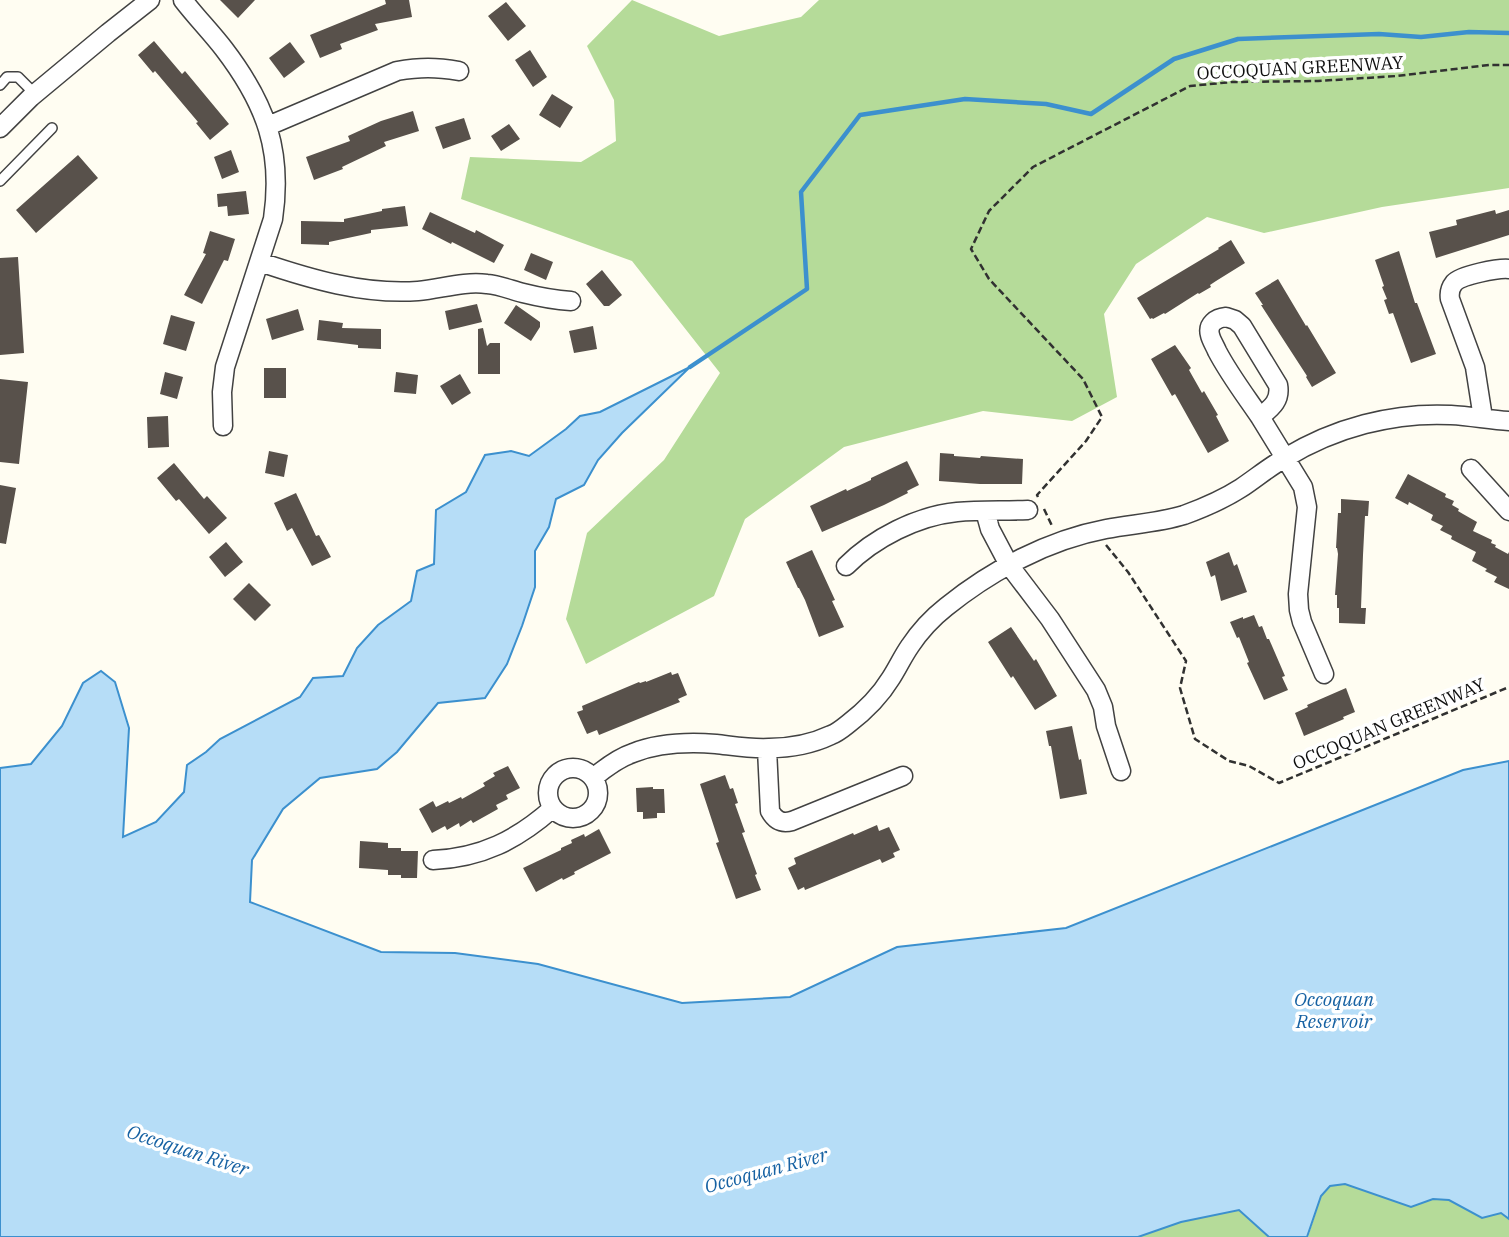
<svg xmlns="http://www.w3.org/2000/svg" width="1509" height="1237" font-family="'IBM Plex Serif',serif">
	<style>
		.forest { fill: #b5db99 }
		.water { fill: #b6ddf7; stroke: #3c90ce; stroke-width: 2 }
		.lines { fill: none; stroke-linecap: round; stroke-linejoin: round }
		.stream { stroke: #3c90ce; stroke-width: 4.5 }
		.building { fill: #58514b }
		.service-casing { stroke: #424242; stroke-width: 12 }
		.minor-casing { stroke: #424242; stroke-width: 21 }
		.path { stroke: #313131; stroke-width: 2.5; stroke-dasharray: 7 3.5; stroke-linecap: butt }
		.service { stroke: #fff; stroke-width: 9 }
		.minor { stroke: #fff; stroke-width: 18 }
		.labels { text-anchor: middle; stroke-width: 7; stroke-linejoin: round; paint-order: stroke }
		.street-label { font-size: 18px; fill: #0f0f0f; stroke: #fff }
		.water-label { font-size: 19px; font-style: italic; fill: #1762a3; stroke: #fff }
	</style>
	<rect width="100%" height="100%" fill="#fffdf2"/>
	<!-- forest -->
	<path class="forest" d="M632 0 719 36 801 17 819 0H1509V188L1382 207 1264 233 1207 217 1136 264 1104 314 1117 397 1072 421 983 411 844 447 745 519 714 596 586 664 566 619 587 533 664 460 720 373 632 261 461 199 470 157 581 162 616 141 614 100 587 46Z
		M1345 1184 1411 1207 1433 1199 1449 1200 1482 1218 1501 1213 1509 1219V1237H1308L1321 1196 1330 1186Z
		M1239 1210 1269 1237H1138L1181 1222Z"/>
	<!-- water -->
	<path class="water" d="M690 367 622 433 598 460 584 485 556 499 549 527 535 551V587L522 626 507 664 485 698 438 703 397 752 377 769 320 778 283 809 252 860 250 902 381 952 455 953 538 964 682 1003 790 997 897 947 1066 928 1463 770 1509 761V1219L1501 1213 1482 1218 1449 1200 1433 1199 1411 1207 1345 1184 1330 1186 1321 1196 1307 1237H1269L1239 1210 1181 1222 1138 1237H0V768L31 764 62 726 83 683 101 671 115 682 129 728 123 837 156 822 184 792 187 765 206 752 220 739 300 697 313 678 343 676 357 648 378 625 411 601 417 571 434 564 436 510 466 492 485 455 511 451 529 456 566 429 580 416 600 412Z"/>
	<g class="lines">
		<!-- stream -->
		<path class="stream" d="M690 367 807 289 801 192 860 115 965 99 1046 104 1091 114 1174 59 1238 39 1379 34 1421 37 1469 32 1509 33"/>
	</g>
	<!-- building -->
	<path class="building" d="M220 0H255L238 18Z
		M385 0H409L412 17 375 24 378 30 340 44 342 49 320 58 310 35 386 4Z
		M506 2 526 26 508 41 488 16Z
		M154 41 182 74 185 71 229 124 210 140 196 123 198 122 155 71 153 73 138 55Z
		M290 42 305 62 284 78 269 58Z
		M530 50 547 77 533 87 515 60Z
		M552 94 573 107 560 128 539 115Z
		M413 111 419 131 384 142 386 146 342 167 343 169 314 180 306 157 350 141 348 136 381 121Z
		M464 118 471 139 443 149 435 127Z
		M509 124 520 139 501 151 491 136Z
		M231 150 239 172 222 179 214 157Z
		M78 155 98 178 36 233 16 210Z
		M246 191 249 214 228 216 227 206 218 207 217 194Z
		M405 206 408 226 371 230V233L329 242V245L301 244V221L344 222V219L382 211V209Z
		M1495 210 1496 214 1509 210V235L1436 258 1429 232 1457 225 1456 220Z
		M430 212 475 233 476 230 504 245 494 263 452 242 451 244 422 229Z
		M210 231 235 239 228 261 224 260 202 304 184 295 206 254 203 253Z
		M1231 240 1245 263 1216 281 1210 285 1211 287 1199 294 1198 293 1165 314 1164 313 1153 319 1152 318 1150 319 1137 298 1219 249 1218 248Z
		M1399 251 1415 303H1417L1436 354 1411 363 1393 313 1389 314 1384 300 1387 299 1382 287 1384 286 1375 260Z
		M531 253 553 262 546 280 524 270Z
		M18 257 24 353 0 355V258Z
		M602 270 622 295 609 306H604L586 284Z
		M1278 279 1306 326 1307 325 1336 373 1312 387 1306 377 1307 376 1261 305H1263L1255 293Z
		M477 304 482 322 449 330 445 311Z
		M516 305 540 322V327L531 341 504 323Z
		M298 309 304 330 272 340 266 319Z
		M171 315 195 322 186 351 163 344Z
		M319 320 343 323 342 328 381 329V349L358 348V345L317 340Z
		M593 326 597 349 574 353 569 331Z
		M483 328 487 346 490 343H500V374H478V329Z
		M1175 345 1191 368 1189 370 1202 393 1204 391 1218 415 1216 416 1229 441 1208 453 1175 394 1172 396 1151 359Z
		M264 368H286V398H264Z
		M165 372 183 377 177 399 160 394Z
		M396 372 418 375 416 394 394 392Z
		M460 374 471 393 452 405 440 386Z
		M0 379 28 382 19 464 0 462Z
		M168 416 169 447 148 448 147 417Z
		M269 451 288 455 284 477 265 473Z
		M940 453 954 454V456L980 458 981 456 1023 459 1022 484H980L939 481Z
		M907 461 919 485 907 491 908 493 884 505 822 532 810 506 846 489 847 491 871 480V478Z
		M174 463 204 499 207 496 227 518 209 534 179 499 176 501 157 478Z
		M1408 474 1446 494 1445 497 1454 501 1452 505 1459 509 1458 511 1463 514 1477 522 1473 531 1492 540 1491 543 1496 545 1495 547 1508 554 1509 552V589L1494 582 1497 577 1485 571 1487 569 1472 561 1476 552 1451 539 1452 536 1440 530 1443 526 1431 520 1433 515 1409 502 1408 505 1395 498Z
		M0 485 16 488 6 544 0 543Z
		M296 493 316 536 319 535 331 557 312 566 292 528 287 531 274 503Z
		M1341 499 1369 501 1368 516H1365L1363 555 1361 608H1366L1365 624 1339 623V608H1337V595H1335L1338 554 1337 548H1336L1338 513H1341Z
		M226 542 243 562 225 577 209 557Z
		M812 550 835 600 832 601 844 627 819 637 805 600 799 588H798L786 562Z
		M1229 552 1234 566 1237 564 1247 592 1221 601 1215 575 1211 577 1206 562Z
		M249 583 271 605 255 621 233 599Z
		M1254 615 1259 627 1262 626 1267 639H1269L1285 676 1282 677 1288 690 1264 700 1247 663 1249 662 1239 637 1237 638 1230 622 1243 617V619Z
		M1011 627 1034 661 1036 659 1057 696 1035 710 1013 676 1011 678 988 642Z
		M671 672 672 675 678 673 687 695 678 699 680 702 599 735 597 730 587 734 577 712 583 710 582 706 639 682 640 683 646 681V682Z
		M1346 688 1355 712 1343 717 1344 719 1304 736 1295 713 1308 707 1307 705Z
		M1072 726 1079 760 1081 759 1087 794 1060 799 1051 746H1049L1046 731Z
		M508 766 520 788 506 795 508 799 496 805 498 809 473 823 471 820 460 827 459 823 447 830 445 826 432 833 419 809 433 801 436 807 448 801 449 803 461 797 462 799 485 786 483 783 495 776 493 773Z
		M725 775 730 789 733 788 738 803 735 804 745 832 742 833 757 874 755 875 761 890 736 899 716 843 719 842 700 784Z
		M653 787V789H664L665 813H657V818L643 819V812H637L636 788Z
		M877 825 879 831 889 827 900 850 893 853 895 857 882 863 880 859 805 890 804 887 798 890 788 868 796 864 794 858 853 833 854 835Z
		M599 829 611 853 574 872 575 874 563 880 562 878 536 892 523 868 561 850V848L572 843 571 840 584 834 585 837Z
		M360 841 388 843V848H401V851H418L417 878H401V875H388V870L359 868Z"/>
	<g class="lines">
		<defs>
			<path id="service" d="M0 85 7 77H18L35 94
				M0 181 52 128"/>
			<path id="minor" d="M183 0C196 17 211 32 224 49 266 104 283 151 273 219L225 367 222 392 223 426
				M268 126 397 71C420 67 436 67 459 71
				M0 128 31 97 108 33 150 0
				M260 262C310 279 364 295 418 291 441 289 463 281 487 284 500 285 511 290 523 293 539 297 555 300 571 301
				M1226 317 1235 320 1242 326 1278 385C1281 401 1271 408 1260 417 1245 395 1229 374 1217 351 1215 346 1211 340 1210 335 1207 324 1216 318 1226 317Z
				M1260 417 1303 487 1307 507 1298 594 1299 610 1302 622 1324 674
				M1483 418 1475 367 1450 299C1449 293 1450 288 1454 283 1461 275 1498 268 1509 269
				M1471 469 1509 511
				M985 511 990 529 1009 565 1050 619 1096 690 1103 707 1106 726 1121 771
				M846 566C874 538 917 516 957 512 980 510 1004 511 1028 510
				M767 749 770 811C775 820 781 824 792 821L903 776
				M548 793a25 25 0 1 1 50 0a25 25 0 1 1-50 0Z
				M593 778C605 768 618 758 633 753 658 743 690 742 716 744 734 746 751 749 769 748 790 748 812 744 831 735 837 733 843 728 848 724 865 711 880 696 891 678 898 667 903 656 910 646 920 631 932 618 946 607 992 570 1048 540 1106 529 1132 524 1158 523 1184 515 1203 508 1224 499 1241 488 1256 478 1269 467 1285 458 1334 428 1393 412 1451 415 1471 416 1490 420 1509 421
				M433 860C481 858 517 840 553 808"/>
		</defs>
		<!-- service casing -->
		<use href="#service" class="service-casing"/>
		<!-- minor casing -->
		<use href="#minor" class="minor-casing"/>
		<!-- path -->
		<path class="path" d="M1038 497 1037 495 1086 441 1102 417 1083 379 989 279 971 249 989 211 1033 167 1190 86 1232 82 1318 81 1397 76 1489 65H1509
			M1044 509 1053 528
			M1106 545 1128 572 1186 661 1180 688 1195 739 1229 761 1249 766 1279 783 1509 687"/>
		<!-- service -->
		<use href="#service" class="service"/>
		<!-- minor -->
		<use href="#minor" class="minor"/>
	</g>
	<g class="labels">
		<!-- street labels -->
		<g class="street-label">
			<text transform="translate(1300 68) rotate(-3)" y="6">OCCOQUAN GREENWAY</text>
			<text transform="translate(1389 724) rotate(-23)" y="6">OCCOQUAN GREENWAY</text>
		</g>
		<!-- water labels -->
		<g class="water-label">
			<text x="1334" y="1006">Occoquan<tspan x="1334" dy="22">Reservoir</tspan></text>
			<text transform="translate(188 1150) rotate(18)" y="7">Occoquan River</text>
			<text transform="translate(766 1170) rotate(-15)" y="7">Occoquan River</text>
		</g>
	</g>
</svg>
